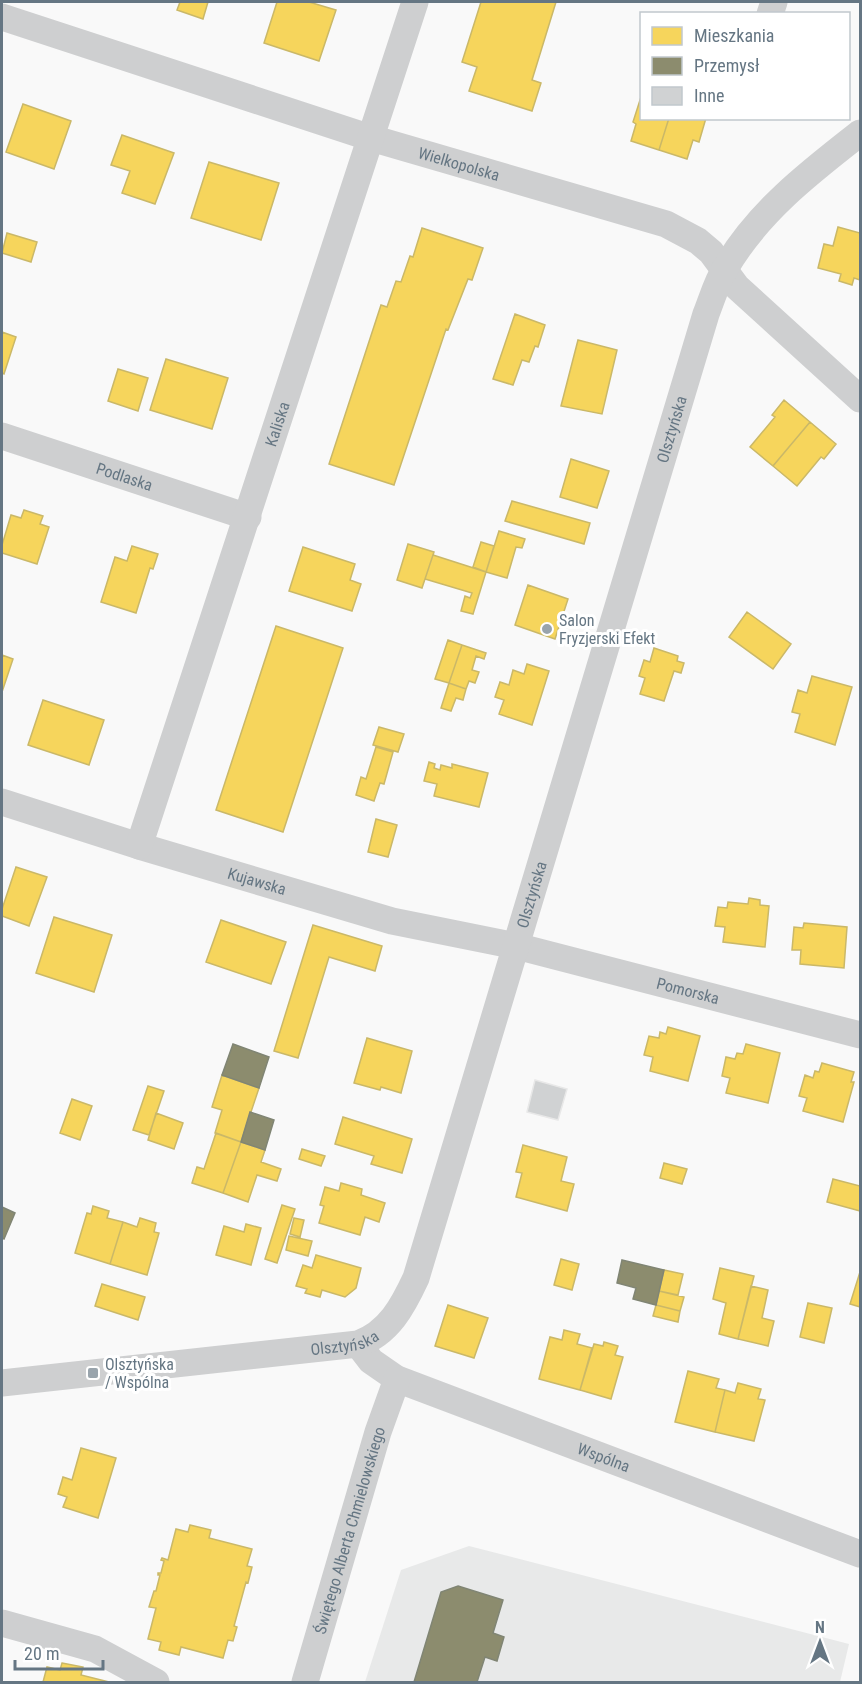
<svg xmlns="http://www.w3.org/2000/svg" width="862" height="1684" font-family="'Roboto Condensed',sans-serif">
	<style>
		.built { fill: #e8e9e9 }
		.homes { fill: #f6d55c; stroke: #cab868; stroke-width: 1.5 }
		.industry { fill: #8c8c6e; stroke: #808574; stroke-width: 1.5 }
		.building { fill: #d0d2d3; stroke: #e8e8e8; stroke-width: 1.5 }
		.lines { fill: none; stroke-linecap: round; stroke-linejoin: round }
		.minor { stroke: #cecfd0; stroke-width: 27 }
		.poi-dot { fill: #99a4ac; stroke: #fff; stroke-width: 2 }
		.labels { text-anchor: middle; stroke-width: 6; stroke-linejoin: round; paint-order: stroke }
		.street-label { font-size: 16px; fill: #657683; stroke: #fff }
		.poi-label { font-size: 16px; fill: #657683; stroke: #fff; text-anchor: start }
	</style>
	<rect width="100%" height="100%" fill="#f9f9f9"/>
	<!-- built -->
	<path class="built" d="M469 1546 849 1644 840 1682H365L401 1570Z"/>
	<!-- homes -->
	<path class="homes" d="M180 2H208L203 19 177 10Z
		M277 2H309L336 10 319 61 264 43Z
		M481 2H556L532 80 541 83 532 111 469 91 477 67 462 62Z
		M641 97 642 118H669L659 150 631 141 636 124 633 122Z
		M23 104 71 121 54 169 6 152Z
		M669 118H706L699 142 693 140 687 159 659 150Z
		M122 135 174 153 155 204 122 193 130 171 111 165Z
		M209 162 279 183 261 240 191 218Z
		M838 227 860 233V280L854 278 852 285 839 281 841 274 818 268 824 244 833 246Z
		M422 228 483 248 472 280 468 279 448 330 446 329 394 485 329 464 381 305 387 307 396 281 401 282 410 256 413 257Z
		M7 233 37 242 31 262 2 253Z
		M515 314 545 325 538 347 535 346 529 362 522 360 513 385 493 379Z
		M2 332 16 337 4 374 2 373Z
		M578 340 617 350 602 414 561 406Z
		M166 359 228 378 212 429 150 410Z
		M118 369 148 378 138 411 108 401Z
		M784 400 810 422 773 466 750 447 775 417 772 415Z
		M810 422 836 444 824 459 821 457 797 486 773 466Z
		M571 459 609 471 597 508 560 497Z
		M512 501 590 523 584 544 505 521Z
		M24 510 43 516 40 524 49 527 37 564 2 553V545L11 515 21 518Z
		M499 531 525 539 522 548 516 547 507 578 486 572Z
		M481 542 494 546 486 572 473 567Z
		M408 544 434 552 422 588 397 580Z
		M132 546 158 554 153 569 150 568 136 613 101 602 115 557 127 561Z
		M303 547 355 564 350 580 361 584 352 611 289 591Z
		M433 555 486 572 473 614 461 611 465 596 470 598 472 593 425 579Z
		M528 585 568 599 555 639 515 625Z
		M747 612 791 644 773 669 729 637Z
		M276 626 343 648 283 832 216 810Z
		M448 640 462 645 449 683 435 679Z
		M462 645 486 653 484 659 476 656 472 670 479 672 475 683 469 681 466 689 449 683Z
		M654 648 678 656 677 661 684 663 681 673 674 671 664 701 640 694 645 678 639 676 644 660 650 662Z
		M2 655 13 659 2 692Z
		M527 664 549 671 532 725 499 714 504 700 495 697 500 682 509 685 513 670 524 674Z
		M812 676 852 687 835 745 795 732 800 714 792 712 798 690 807 693Z
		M449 683 466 689 463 700 456 698 451 711 441 708Z
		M43 700 104 720 89 765 28 745Z
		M379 727 404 734 398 752 373 745Z
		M376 747 393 752 384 784 380 783 374 801 356 795 361 777 366 779Z
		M429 762 435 764 434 768 440 770 441 765 452 768V764L488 773 479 807 434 796 437 784 424 781Z
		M376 819 397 825 388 857 368 852Z
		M16 867 47 877 29 926 2 916V909Z
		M749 898 760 900V905L769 906 765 947 723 942 725 927 715 926 718 907 727 908 728 902 748 904Z
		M54 917 112 935 94 992 36 973Z
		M221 920 286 942 271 984 206 962Z
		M804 923 847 927 844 968 800 964 801 950H792L794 927 803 928Z
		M313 925 382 946 375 971 329 957 298 1058 274 1051Z
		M668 1027 700 1036 688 1081 650 1071 653 1057 644 1055 649 1036 659 1038 660 1032 666 1034Z
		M367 1038 412 1051 401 1093 381 1087 380 1090 354 1083Z
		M746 1044 780 1053 768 1103 726 1093 730 1078 722 1076 726 1057 735 1059 737 1053 743 1054Z
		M822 1063 854 1072 851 1082H854L843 1122 803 1111 807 1098 799 1096 805 1075 813 1078 815 1071 819 1072Z
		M222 1075 259 1088 241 1142 215 1133 222 1110 212 1107Z
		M148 1086 164 1091 149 1135 133 1130Z
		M72 1099 92 1106 80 1140 60 1133Z
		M156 1113 183 1123 174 1149 148 1140Z
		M343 1117 412 1139 402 1173 371 1164 374 1156 335 1144Z
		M216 1133 241 1142 223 1193 192 1183 197 1167 204 1169Z
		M241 1142 265 1150 261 1162 281 1169 277 1181 257 1175 248 1202 223 1193Z
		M523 1145 567 1157 561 1181 574 1184 567 1211 516 1197 522 1173 516 1172Z
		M302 1149 325 1156 321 1166 299 1159Z
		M664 1163 687 1169 682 1184 660 1178Z
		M833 1179 860 1186V1211L827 1202Z
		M341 1183 362 1189 361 1195 385 1203 379 1222 365 1217 360 1235 319 1223 324 1206 320 1205 325 1187 339 1191Z
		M282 1205 295 1209 277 1263 265 1259Z
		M93 1206 109 1211 107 1218 123 1222 110 1264 75 1253 87 1213 91 1214Z
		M140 1218 156 1223 154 1232 159 1233 147 1275 110 1264 123 1222 137 1227Z
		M294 1218 304 1220 300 1237 290 1234Z
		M246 1224 261 1228 251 1265 216 1255 224 1226 244 1232Z
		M289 1236 312 1241 308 1256 286 1250Z
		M316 1255 361 1268 356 1288 345 1297 322 1290 320 1297 305 1293 307 1289 296 1286 303 1265 312 1268Z
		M561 1259 579 1264 572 1290 554 1285Z
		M720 1268 754 1276 738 1339 719 1334 726 1303 713 1299Z
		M664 1270 683 1274 678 1295 659 1291Z
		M860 1272V1307L850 1304Z
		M102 1284 145 1297 138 1320 95 1306Z
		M751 1286 768 1290 762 1318 774 1321 768 1346 738 1339Z
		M659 1291 684 1297 680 1311 656 1305Z
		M808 1303 832 1308 824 1343 800 1337Z
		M448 1305 488 1318 474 1358 435 1346Z
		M656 1305 680 1311 678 1322 653 1316Z
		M564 1330 580 1334 577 1344 592 1348 580 1390 539 1379 550 1337 562 1340Z
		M604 1342 618 1346 615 1355 623 1357 611 1399 580 1390 594 1344 603 1346Z
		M688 1371 719 1379 716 1388 725 1390 715 1432 675 1422Z
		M738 1383 761 1389 758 1399 765 1400 754 1441 715 1432 725 1390 735 1393Z
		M81 1448 116 1458 98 1518 63 1507 67 1497 58 1494 63 1477 72 1480Z
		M190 1525 211 1530 209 1538 252 1549 247 1566 252 1567 248 1583 246 1582 234 1626 237 1627 233 1641 228 1640 223 1658 181 1647 179 1655 159 1650 161 1642 148 1639 156 1608 149 1607 154 1591H156L160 1575H158V1573H161L164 1561 161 1560 162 1558 168 1560 176 1529 188 1532Z
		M62 1663 83 1667 81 1675 109 1682H43L47 1667 60 1670Z"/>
	<!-- industry -->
	<path class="industry" d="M233 1044 269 1057 259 1088 222 1075Z
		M250 1112 274 1120 265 1150 241 1142Z
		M2 1207 15 1213 4 1239 2 1238Z
		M622 1260 664 1270 656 1305 633 1299 636 1288 617 1283Z
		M458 1586 503 1600 493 1633 504 1637 497 1661 485 1657 477 1682H414L441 1592Z"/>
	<!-- building -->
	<path class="building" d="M535 1080 567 1089 558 1120 527 1112Z"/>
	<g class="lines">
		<!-- minor -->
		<g class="minor">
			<path d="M770 14 774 2"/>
			<path id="s1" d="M2 17 371 138 666 224 698 241 711 252 737 287 860 399"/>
			<path id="s2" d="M2 436 248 517"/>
			<path id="s3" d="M2 802 139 846 392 921 516 946 860 1035"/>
			<path id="s4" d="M139 846 415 2"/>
			<path id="s5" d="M358 1344 371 1361 397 1379 860 1554"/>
			<path id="s6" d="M2 1383 358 1344C389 1333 403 1306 416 1278L706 314C712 299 717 281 726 267 759 211 810 172 860 133"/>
			<path d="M2 1623 95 1649 156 1682"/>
			<path id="s7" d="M305 1682 378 1432 397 1379"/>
		</g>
	</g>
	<!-- markers -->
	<g class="poi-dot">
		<circle cx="547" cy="629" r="6"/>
		<rect x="87" y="1367" width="12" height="12" rx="3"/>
	</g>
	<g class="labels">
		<!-- street labels -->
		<g class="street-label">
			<text dy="6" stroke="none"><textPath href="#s1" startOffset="480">Wielkopolska</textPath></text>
			<text dy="6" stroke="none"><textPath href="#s4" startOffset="444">Kaliska</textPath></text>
			<text dy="6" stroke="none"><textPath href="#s6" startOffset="1335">Olsztyńska</textPath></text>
			<text dy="6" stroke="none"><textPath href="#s2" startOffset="129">Podlaska</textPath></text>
			<text dy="6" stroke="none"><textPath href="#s3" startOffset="267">Kujawska</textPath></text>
			<text dy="6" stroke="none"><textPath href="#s6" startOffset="849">Olsztyńska</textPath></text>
			<text dy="6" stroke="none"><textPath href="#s3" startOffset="712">Pomorska</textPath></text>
			<text dy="6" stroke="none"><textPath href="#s6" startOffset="345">Olsztyńska</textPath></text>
			<text dy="6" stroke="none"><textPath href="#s5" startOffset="274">Wspólna</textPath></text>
			<text dy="6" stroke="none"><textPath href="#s7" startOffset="158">Świętego Alberta Chmielowskiego</textPath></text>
		</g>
		<!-- poi labels -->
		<g class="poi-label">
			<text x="559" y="626">Salon<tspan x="559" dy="18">Fryzjerski Efekt</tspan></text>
			<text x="105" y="1370">Olsztyńska<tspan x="105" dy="18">/ Wspólna</tspan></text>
		</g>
	</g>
	<!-- border -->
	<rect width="862" height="1684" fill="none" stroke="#657683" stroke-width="6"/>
	<!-- legend -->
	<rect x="640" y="12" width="210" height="108" fill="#ffffff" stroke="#c1c8cd" stroke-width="1.5"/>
	<rect x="652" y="27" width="30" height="18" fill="#f6d55c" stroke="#c1c8cd" stroke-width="1.5"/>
	<text x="694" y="42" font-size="18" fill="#657683">Mieszkania</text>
	<rect x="652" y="57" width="30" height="18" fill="#8c8c6e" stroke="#c1c8cd" stroke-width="1.5"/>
	<text x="694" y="72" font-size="18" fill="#657683">Przemysł</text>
	<rect x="652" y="87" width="30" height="18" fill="#d0d2d3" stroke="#c1c8cd" stroke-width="1.5"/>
	<text x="694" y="102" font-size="18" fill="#657683">Inne</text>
	<!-- north arrow -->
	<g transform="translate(820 1642)" stroke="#ffffff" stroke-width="4.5" paint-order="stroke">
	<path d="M0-4.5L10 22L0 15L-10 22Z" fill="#657683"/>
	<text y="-9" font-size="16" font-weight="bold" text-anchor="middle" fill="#657683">N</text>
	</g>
	<!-- scale -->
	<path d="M15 1660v9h88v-9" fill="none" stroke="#657683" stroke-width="3"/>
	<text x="24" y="1660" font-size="18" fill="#657683" stroke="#ffffff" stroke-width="4.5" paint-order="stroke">20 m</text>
</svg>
